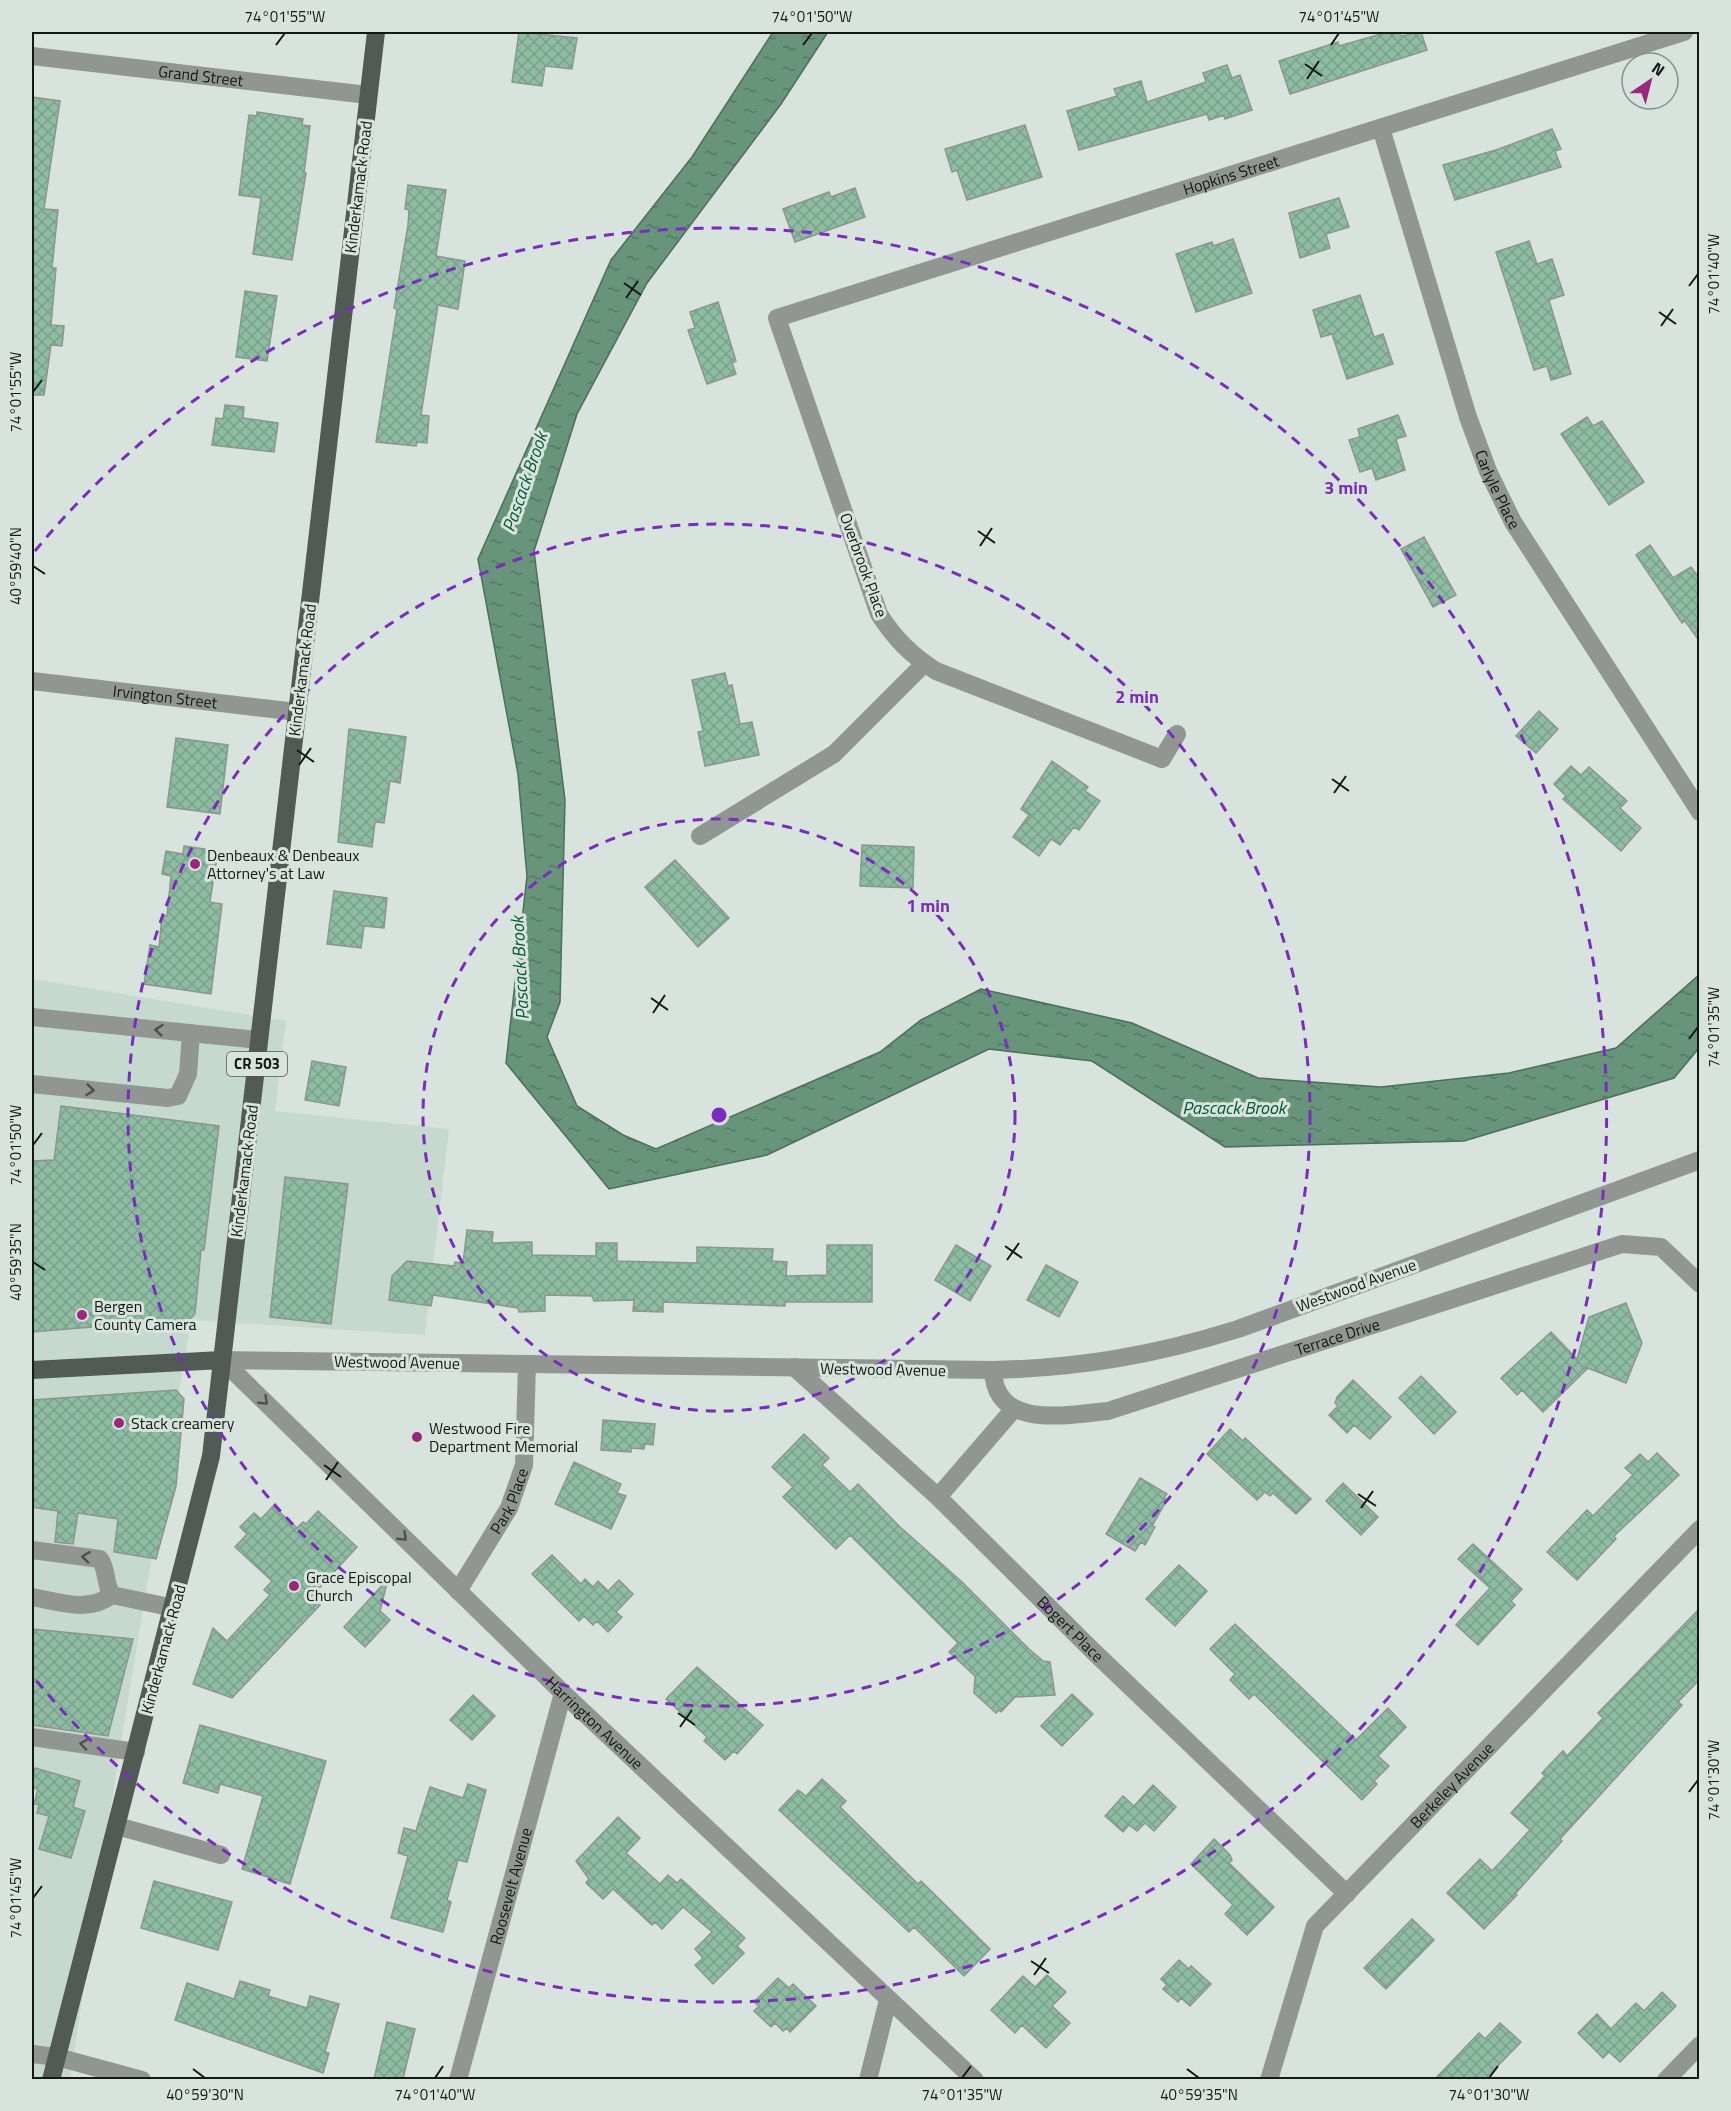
<svg xmlns="http://www.w3.org/2000/svg" width="1731" height="2111" font-family="'Titillium Web',sans-serif">
	<style>
		.built { fill: #c6d9ce }
		.water { fill: url(#water-ripples); stroke: #4e6e5c; stroke-width: 1.5 }
		.building { fill: url(#building-cross-hatch); stroke: #8b968f; stroke-width: 1.5 }
		.lines { fill: none; stroke-linecap: round; stroke-linejoin: round }
		.minor { stroke: #919693; stroke-width: 18 }
		.major { stroke: #515a55; stroke-width: 18 }
		.oneway { stroke: #4c504e }
		.ticks { fill: none; stroke: #131715; stroke-width: 2 }
		.ring { fill: none; stroke: #7b2cbf; stroke-width: 3; stroke-dasharray: 10 8 }
		.poi-dot { fill: #9c257e; stroke: #d7e3dc; stroke-width: 2 }
		.labels { text-anchor: middle; stroke-width: 6; stroke-linejoin: round; paint-order: stroke }
		.shield { fill: #d7e3dc; stroke: #4e5451; stroke-width: 1.5 }
		.shield-label { font-size: 15px; font-weight: bold; fill: #131715 }
		.street-label { font-size: 16px; fill: #131715; stroke: #d7e3dc }
		.poi-label { font-size: 16px; fill: #131715; stroke: #d7e3dc; text-anchor: start }
		.water-label { font-size: 18px; font-style: italic; fill: #035838; stroke: #d7e3dc }
		.centre { fill: #7b2cbf; stroke: #d7e3dc; stroke-width: 3 }
		.ring-label { font-size: 18px; text-anchor: middle; font-weight: bold; fill: #7b2cbf; stroke: #d7e3dc; stroke-width: 6; stroke-linejoin: round; paint-order: stroke }
		.neatline { fill: none; stroke: #131715; stroke-width: 2 }
		.ticks-label { font-size: 15px; text-anchor: middle; fill: #131715 }
	</style>
	<defs>
		<pattern id="water-ripples" width="26" height="14" patternUnits="userSpaceOnUse" patternTransform="scale(1.5)"><rect width="26" height="14" fill="#67947b"/><path d="M2 4q2-2 4 0t4 0M15 11q2-2 4 0t4 0" fill="none" stroke="#547864"/></pattern>
		<pattern id="building-cross-hatch" width="8" height="8" patternUnits="userSpaceOnUse" patternTransform="scale(1.5)"><rect width="8" height="8" fill="#8ebca2"/><path d="M0 0l8 8M0 8l8-8" fill="none" stroke="#7aa18b"/></pattern>
	</defs>
	<rect width="100%" height="100%" fill="#d7e3dc"/>
	<!-- built -->
	<path class="built" d="M32 979 286 1021 275 1111 449 1129 425 1335 191 1320 118 1760 70 2080 32 2079Z"/>
	<!-- water -->
	<path class="water" d="M773 32H828L781 104 647 283 577 414 534 551 565 800 560 1002 547 1037 577 1106 623 1135 656 1149 880 1052 921 1020 981 989 1132 1023 1258 1078 1381 1087 1509 1073 1616 1048 1699 975V1048L1674 1078 1464 1141 1225 1147 1092 1061 989 1049 767 1155 609 1189 506 1063 527 876 518 774 478 559 611 260 692 157Z"/>
	<!-- building -->
	<path class="building" d="M519 32 577 38 572 69 545 66 542 86 512 82Z
		M1388 32H1399L1401 36 1421 32 1427 50 1290 94 1279 61 1338 42 1339 46Z
		M1227 65 1232 78 1240 75 1252 110 1225 119 1224 115 1209 120 1207 114 1079 150 1067 111 1117 96 1114 89 1141 81 1147 102 1206 82 1203 73Z
		M32 97 60 101 44 209 58 210 52 268H56L51 325 64 326 62 346 51 345 44 395H32Z
		M257 112 303 119 302 125 310 126 304 173H306L292 260 253 254 261 198 239 195 249 115 257 116Z
		M1025 125 1042 177 967 200 957 170 952 172 945 149Z
		M1552 129 1561 149 1555 151 1561 167 1455 200 1443 165 1496 150Z
		M408 185 446 190 436 256 465 261 458 309 438 305 421 415 429 416 427 443 417 442 416 446 376 442 397 309 394 308 408 225 409 210 405 209Z
		M855 188 865 217 795 242 783 209 829 192 831 197Z
		M1339 198 1349 227 1326 234 1330 248 1300 258 1289 213Z
		M1233 239 1252 293 1196 312 1176 254 1212 242 1213 246Z
		M1529 241 1537 264 1552 259 1564 295 1549 300 1571 374 1551 380 1547 366 1534 370 1496 252Z
		M245 291 277 296 267 361 236 357Z
		M1360 295 1374 337 1383 334 1393 364 1347 379 1332 334 1321 337 1313 310Z
		M718 302 736 361 732 363 736 374 707 384 688 330 695 328 690 312Z
		M225 405 244 407 243 418 278 423 274 452 212 445 216 418 223 419Z
		M1398 415 1406 436 1396 439 1405 470 1376 480 1372 468 1360 472 1349 440 1360 437 1358 429Z
		M1587 417 1593 426 1602 421 1644 482 1609 505 1561 434Z
		M1424 537 1456 595 1433 607 1401 549Z
		M1650 545 1673 578 1691 567 1700 579V642L1685 621 1682 623 1636 555Z
		M725 673 728 686 732 685 740 724 752 722 759 755 705 766 698 732 703 731 692 680Z
		M1539 711 1558 729 1536 753 1516 736Z
		M349 729 406 737 400 783 390 781 384 823 375 822 372 847 338 842Z
		M176 738 228 745 220 814 167 807Z
		M1052 761 1088 787 1085 791 1100 801 1079 830 1074 827 1060 845 1051 839 1039 856 1013 837 1029 815 1021 809Z
		M1571 766 1581 775 1589 767 1627 801 1620 808 1641 828 1621 851 1563 799 1566 796 1554 784Z
		M862 845 914 847 913 888 860 886Z
		M184 846 218 851 210 902 222 904 211 994 144 984 150 945 159 947 162 916H167L171 876 162 874 166 851 183 854Z
		M675 860 729 918 698 947 645 887Z
		M334 891 387 898 384 928 364 926 361 948 327 944Z
		M312 1061 346 1067 339 1106 305 1100Z
		M61 1106 219 1126 204 1250H201L195 1314 190 1319 32 1332V1161L54 1160Z
		M285 1177 348 1184 331 1324 270 1317Z
		M467 1230 493 1232 492 1243 532 1242V1255L596 1256V1243H617V1261L697 1263V1247L773 1249 772 1261 787 1262 786 1276 827 1275V1245H872V1302H785V1306L663 1302V1312L633 1311 634 1300 594 1301 592 1296 545 1295V1311L519 1312 518 1308 433 1295 431 1306 389 1300 392 1276 407 1261 454 1266 455 1262 463 1263Z
		M956 1245 991 1266 970 1301 935 1280Z
		M1046 1265 1078 1282 1059 1317 1027 1300Z
		M1626 1303 1642 1343 1626 1383 1585 1367 1587 1369 1543 1412 1522 1390 1517 1395 1501 1378 1551 1332 1577 1359 1589 1317Z
		M1421 1376 1456 1412 1434 1434 1399 1398Z
		M1353 1380 1391 1417 1370 1439 1354 1425 1347 1433 1329 1415 1338 1406 1335 1403 1337 1397Z
		M176 1390 184 1399 176 1486 156 1559 114 1552 118 1519 78 1513 73 1544 55 1542 58 1511 32 1507V1400Z
		M603 1420 655 1424 653 1445 645 1444 644 1449 631 1448V1452L601 1450Z
		M1230 1429 1243 1441 1245 1438 1311 1499 1296 1514 1273 1493 1270 1496 1265 1492 1257 1500 1207 1454Z
		M804 1434 829 1458 822 1465 850 1492 858 1484 899 1526 962 1582 1029 1649 1043 1661 1050 1662 1055 1695 1015 1697 1001 1712 999 1710 996 1713 974 1693 975 1676 949 1652 958 1643 850 1535 836 1549 783 1497 793 1487 772 1467Z
		M1657 1453 1679 1475 1614 1536 1616 1539 1577 1580 1547 1552 1587 1510 1593 1516 1633 1475 1625 1468 1640 1454 1648 1462Z
		M574 1462 621 1484 617 1493 626 1496 611 1529 555 1504Z
		M1140 1478 1167 1494 1164 1498 1167 1500 1152 1526 1155 1527 1145 1545 1141 1542 1135 1551 1106 1534Z
		M1343 1483 1378 1517 1361 1535 1326 1501Z
		M273 1506 297 1528 303 1522 306 1524 318 1511 357 1547 311 1597 320 1605 232 1698 193 1684 213 1628 227 1641 270 1595 264 1590 272 1581 235 1547 247 1534 240 1527 254 1513 261 1519Z
		M1473 1544 1522 1589 1511 1601 1515 1605 1478 1645 1456 1625 1490 1588 1458 1559Z
		M552 1555 581 1584 585 1579 593 1587 598 1581 608 1591 619 1580 633 1594 616 1612 622 1617 608 1632 597 1621 593 1625 584 1616 579 1621 532 1574Z
		M1179 1565 1207 1591 1175 1626 1146 1599Z
		M388 1579 380 1611 390 1620 365 1647 344 1627Z
		M1700 1608V1679L1678 1702 1682 1705 1560 1839 1562 1841 1515 1894 1517 1895 1484 1929 1447 1893 1480 1859 1492 1871 1530 1830 1511 1813 1545 1776 1542 1773 1563 1751 1567 1756 1603 1718 1598 1713Z
		M1235 1624 1356 1740 1388 1708 1406 1727 1378 1756 1389 1766 1374 1781 1377 1784 1362 1800 1254 1694 1249 1699 1230 1680 1235 1674 1210 1649Z
		M32 1629 133 1639 108 1736 32 1725Z
		M697 1667 763 1725 737 1754 734 1751 725 1760 704 1741 707 1737 666 1699Z
		M1072 1694 1093 1714 1062 1746 1041 1726Z
		M473 1695 495 1716 472 1740 450 1720Z
		M200 1725 326 1761 290 1884 242 1869 263 1796 220 1784 218 1793 183 1783Z
		M35 1768 80 1781 73 1807 85 1811 71 1858 39 1849 49 1816 37 1813 39 1805 34 1804 38 1789 32 1788Z
		M822 1779 846 1801 840 1807 918 1884 921 1881 990 1949 964 1976 914 1927 909 1932 779 1810 798 1790 806 1796Z
		M468 1784 486 1790 467 1862 458 1860 447 1900 451 1902 443 1932 391 1918 408 1856 398 1853 404 1828 416 1831 430 1787 463 1798Z
		M1153 1785 1176 1807 1154 1831 1145 1823 1137 1831 1129 1825 1123 1832 1105 1816 1123 1796 1134 1806Z
		M618 1817 640 1838 626 1853 660 1884 668 1875 677 1883 681 1879 745 1938 737 1946 744 1953 713 1984 695 1965 703 1958 695 1949 712 1932 683 1907 662 1929 655 1922 652 1925 613 1889 603 1899 586 1883 589 1879 576 1861Z
		M1214 1839 1230 1855 1232 1860 1229 1863 1274 1907 1247 1935 1225 1914 1233 1905 1191 1864Z
		M154 1881 232 1902 218 1950 141 1928Z
		M1412 1919 1434 1940 1386 1989 1364 1968Z
		M1179 1960 1189 1969 1191 1966 1211 1984 1190 2006 1181 1998 1178 2002 1163 1989 1167 1985 1161 1979Z
		M1047 1975 1066 1992 1052 2006 1070 2023 1046 2048 1022 2025 1015 2033 991 2010 1023 1976 1035 1987Z
		M778 1978 789 1988 793 1984 816 2006 790 2032 787 2028 783 2031 775 2023 771 2027 754 2011 759 2006 754 2002Z
		M240 1981 270 1990 268 1996 307 2008 310 1996 339 2004 325 2052 329 2053 323 2073 175 2020 187 1983 234 1999Z
		M1662 1992 1676 2006 1620 2062 1609 2052 1603 2058 1578 2033 1597 2014 1611 2029 1636 2003 1644 2011Z
		M387 2022 415 2029 403 2079H374Z
		M1500 2023 1521 2042 1485 2079H1435L1479 2033 1485 2039Z"/>
	<g class="lines">
		<!-- minor -->
		<g class="minor">
			<path id="s1" d="M32 56 368 95"/>
			<path id="s2" d="M1381 128 1468 417 1488 471 1513 522 1700 812"/>
			<path id="s3" d="M32 681 297 712"/>
			<path id="s4" d="M1177 734 1162 759 936 671C911 655 895 639 879 614L777 318 1684 32"/>
			<path d="M700 836 834 754 924 664"/>
			<path d="M32 1017 259 1040"/>
			<path d="M32 1084 168 1098 178 1096 188 1074 191 1033"/>
			<path d="M222 1360 993 1370C1080 1368 1155 1355 1238 1329L1700 1160"/>
			<path id="s5" d="M222 1360 563 1693 975 2080"/>
			<path id="s6" d="M794 1367 938 1497 1092 1650 1347 1894"/>
			<path id="s7" d="M993 1370C995 1430 1066 1415 1108 1411L1622 1244 1661 1247 1700 1284"/>
			<path d="M938 1497 1013 1410"/>
			<path d="M32 1550 100 1559C108 1571 104 1583 112 1595L174 1608"/>
			<path id="s8" d="M458 1591 509 1508 524 1465 527 1364"/>
			<path d="M32 1597C60 1602 88 1613 112 1595"/>
			<path d="M32 1737 136 1752"/>
			<path d="M117 1826 221 1855"/>
			<path d="M32 2054 57 2057 142 2080"/>
			<path id="s9" d="M458 2080 563 1693"/>
			<path d="M868 2080 888 2000"/>
			<path id="s10" d="M1269 2080 1315 1926 1700 1529"/>
			<path d="M1666 2080 1700 2045"/>
		</g>
		<!-- major -->
		<path class="major" d="M32 1370 222 1360
			M51 2080 211 1456 376 32"/>
	</g>
	<!-- one-way arrows -->
	<defs><path id="oneway-chevron" d="M-2-3.5L2.5 0L-2 3.5" fill="none" stroke-width="1.6" stroke-linecap="round" stroke-linejoin="round" transform="scale(1.5)"/></defs>
	<g class="oneway">
		<use href="#oneway-chevron" transform="translate(159 1030) rotate(-174)"/>
		<use href="#oneway-chevron" transform="translate(90 1090) rotate(6)"/>
		<use href="#oneway-chevron" transform="translate(264 1401) rotate(44)"/>
		<use href="#oneway-chevron" transform="translate(403 1537) rotate(44)"/>
		<use href="#oneway-chevron" transform="translate(86 1557) rotate(-173)"/>
		<use href="#oneway-chevron" transform="translate(84 1744) rotate(-172)"/>
	</g>
	<!-- ticks -->
	<path class="ticks" d="M276 45 285 33M803 45 812 33M1331 45 1339 33M1305 64 1322 76M1307 79 1319 61M624 283 641 295M1689 286 1698 274M626 298 638 281M1659 312 1676 324M1661 326 1673 309M33 392 42 380M978 531 995 543M980 546 992 528M33 566 45 574M297 750 314 762M299 765 311 748M1332 779 1349 791M1334 793 1346 776M651 998 668 1010M653 1013 665 995M1689 1039 1698 1027M33 1145 42 1133M1005 1246 1022 1258M1007 1260 1019 1243M33 1262 45 1270M324 1465 341 1477M326 1480 338 1462M1358 1494 1376 1506M1361 1508 1373 1491M678 1713 695 1725M680 1727 692 1710M1689 1792 1698 1780M33 1898 42 1886M1031 1961 1049 1973M1034 1975 1046 1958M193 2069 205 2078M1187 2069 1199 2078M435 2078 443 2066M962 2078 971 2066M1489 2078 1498 2066"/>
	<!-- distance rings -->
	<g class="ring">
		<circle cx="719" cy="1115" r="296"/>
		<circle cx="719" cy="1115" r="591"/>
		<path d="M35 551A887 887 0 1 1 35 1679"/>
	</g>
	<!-- markers -->
	<g class="poi-dot">
		<circle cx="195" cy="864" r="6"/>
		<circle cx="82" cy="1315" r="6"/>
		<circle cx="119" cy="1423" r="6"/>
		<circle cx="417" cy="1437" r="6"/>
		<circle cx="294" cy="1586" r="6"/>
	</g>
	<g class="labels">
		<!-- shield labels -->
		<rect class="shield" x="227" y="1052" width="60" height="24" rx="4.5"/>
		<g class="shield-label">
			<text x="257" y="1069">CR 503</text>
		</g>
		<!-- street labels -->
		<g class="street-label">
			<text dy="6" stroke="none"><textPath href="#s1" startOffset="170">Grand Street</textPath></text>
			<text dy="6" stroke="none"><textPath href="#s4" startOffset="1142">Hopkins Street</textPath></text>
			<text transform="translate(358 187) rotate(-83)" y="6">Kinderkamack Road</text>
			<text dy="6" stroke="none"><textPath href="#s2" startOffset="380">Carlyle Place</textPath></text>
			<text transform="translate(864 565) rotate(70)" y="6">Overbrook Place</text>
			<text transform="translate(302 670) rotate(-83)" y="6">Kinderkamack Road</text>
			<text dy="6" stroke="none"><textPath href="#s3" startOffset="134">Irvington Street</textPath></text>
			<text transform="translate(244 1171) rotate(-83)" y="6">Kinderkamack Road</text>
			<text transform="translate(1356 1285) rotate(-20)" y="6">Westwood Avenue</text>
			<text dy="6" stroke="none"><textPath href="#s7" startOffset="382">Terrace Drive</textPath></text>
			<text transform="translate(397 1362) rotate(1)" y="6">Westwood Avenue</text>
			<text transform="translate(883 1369) rotate(1)" y="6">Westwood Avenue</text>
			<text dy="6" stroke="none"><textPath href="#s8" startOffset="104">Park Place</textPath></text>
			<text dy="6" stroke="none"><textPath href="#s6" startOffset="381">Bogert Place</textPath></text>
			<text transform="translate(163 1649) rotate(-75)" y="6">Kinderkamack Road</text>
			<text dy="6" stroke="none"><textPath href="#s5" startOffset="520">Harrington Avenue</textPath></text>
			<text dy="6" stroke="none"><textPath href="#s10" startOffset="357">Berkeley Avenue</textPath></text>
			<text dy="6" stroke="none"><textPath href="#s9" startOffset="201">Roosevelt Avenue</textPath></text>
		</g>
		<!-- poi labels -->
		<g class="poi-label">
			<text x="207" y="861">Denbeaux &amp; Denbeaux<tspan x="207" dy="18">Attorney's at Law</tspan></text>
			<text x="94" y="1312">Bergen<tspan x="94" dy="18">County Camera</tspan></text>
			<text x="131" y="1429">Stack creamery</text>
			<text x="429" y="1434">Westwood Fire<tspan x="429" dy="18">Department Memorial</tspan></text>
			<text x="306" y="1583">Grace Episcopal<tspan x="306" dy="18">Church</tspan></text>
		</g>
		<!-- water labels -->
		<g class="water-label">
			<text transform="translate(525 482) rotate(-71)" y="6">Pascack Brook</text>
			<text transform="translate(520 968) rotate(-93)" y="6">Pascack Brook</text>
			<text x="1234" y="1114">Pascack Brook</text>
		</g>
	</g>
	<circle cx="719" cy="1115" r="9" class="centre"/>
	<g class="ring-label">
		<text x="1346" y="494">3 min</text>
		<text x="1137" y="703">2 min</text>
		<text x="928" y="912">1 min</text>
	</g>
	<!-- border -->
	<rect width="1731" height="2111" fill="none" stroke="#d7e3dc" stroke-width="66"/>
	<!-- north arrow -->
	<g transform="translate(1650 81) rotate(35)"><circle r="28" fill="#d7e3dc" stroke="#89918c" stroke-width="1.5"/>
	<path d="M0-4.5L10 22L0 15L-10 22Z" fill="#9c257e"/>
	<text y="-9" font-size="16" font-weight="bold" text-anchor="middle" fill="#131715">N</text>
	</g>
	<rect x="33" y="33" width="1665" height="2045" class="neatline"/>
	<g class="ticks-label">
		<text x="285" y="22">74°01'55"W</text>
		<text x="812" y="22">74°01'50"W</text>
		<text x="1339" y="22">74°01'45"W</text>
		<text transform="translate(1714 274) rotate(-90)" y="5">74°01'40"W</text>
		<text transform="translate(16 392) rotate(-90)" y="5">74°01'55"W</text>
		<text transform="translate(16 566) rotate(-90)" y="5">40°59'40"N</text>
		<text transform="translate(1714 1027) rotate(-90)" y="5">74°01'35"W</text>
		<text transform="translate(16 1145) rotate(-90)" y="5">74°01'50"W</text>
		<text transform="translate(16 1262) rotate(-90)" y="5">40°59'35"N</text>
		<text transform="translate(1714 1780) rotate(-90)" y="5">74°01'30"W</text>
		<text transform="translate(16 1898) rotate(-90)" y="5">74°01'45"W</text>
		<text x="205" y="2100">40°59'30"N</text>
		<text x="435" y="2100">74°01'40"W</text>
		<text x="962" y="2100">74°01'35"W</text>
		<text x="1199" y="2100">40°59'35"N</text>
		<text x="1489" y="2100">74°01'30"W</text>
	</g>
</svg>
